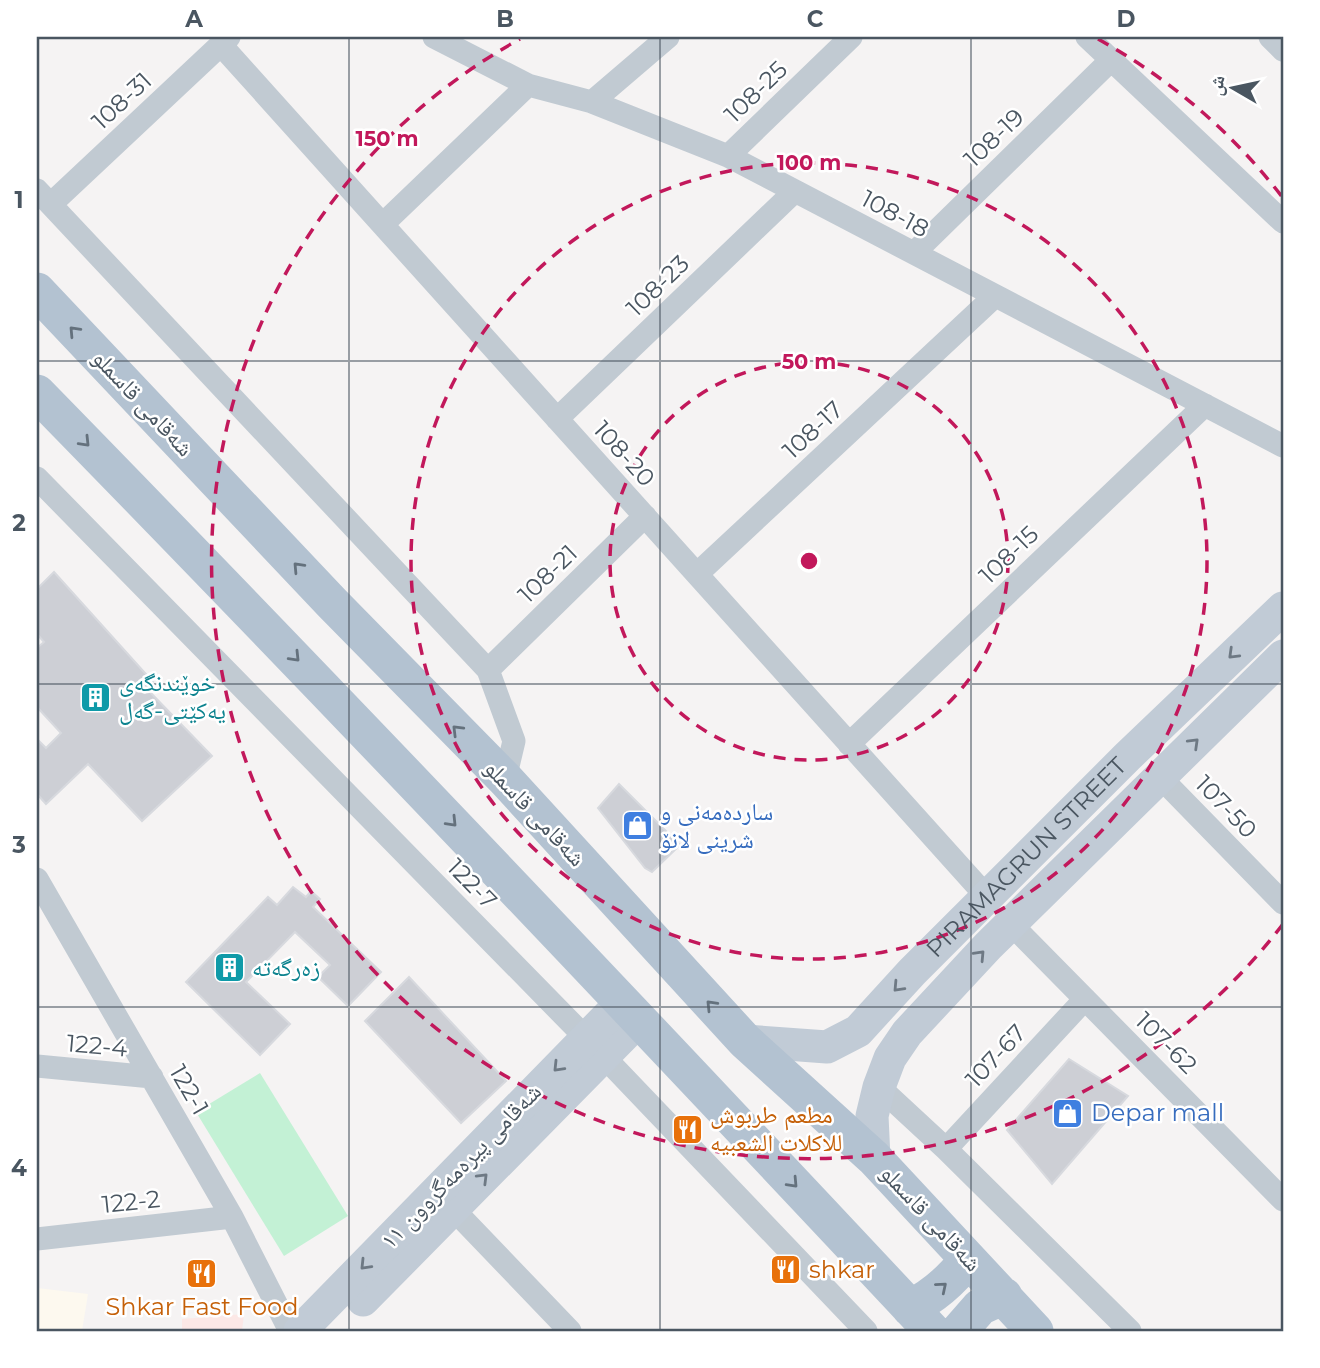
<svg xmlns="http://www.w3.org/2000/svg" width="1320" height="1368" font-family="Montserrat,'Noto Naskh Arabic',sans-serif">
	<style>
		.commercial { fill: #fdf9ef }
		.medical { fill: #fce8e6 }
		.green { fill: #c3f1d5 }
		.building { fill: #cdcfd5; stroke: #d7d9de; stroke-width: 2 }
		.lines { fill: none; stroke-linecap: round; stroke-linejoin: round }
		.minor { stroke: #c1cad2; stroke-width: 23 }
		.secondary { stroke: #c1cbd6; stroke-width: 33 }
		.primary { stroke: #b3c2d1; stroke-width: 37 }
		.oneway { stroke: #64717d }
		.oneway2 { stroke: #6e7984 }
		.grid { fill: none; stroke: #4a5661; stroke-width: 2; stroke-opacity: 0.55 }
		.ring { fill: none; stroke: #c2185b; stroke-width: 3.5; stroke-dasharray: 12 9 }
		.labels { text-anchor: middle; stroke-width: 5; stroke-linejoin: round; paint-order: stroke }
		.street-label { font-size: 24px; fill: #4a5661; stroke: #fff }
		.culture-label { font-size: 24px; fill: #0d838f; stroke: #fff; text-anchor: start }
		.shop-label { font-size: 24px; fill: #366cbe; stroke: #fff; text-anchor: start }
		.food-label { font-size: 24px; fill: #c56008; stroke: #fff; text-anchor: start }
		.centre { fill: #c2185b; stroke: #fff; stroke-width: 3.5 }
		.ring-label { font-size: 21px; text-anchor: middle; font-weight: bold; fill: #c2185b; stroke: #fff; stroke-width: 5; stroke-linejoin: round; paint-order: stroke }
		.neatline { fill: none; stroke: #4a5661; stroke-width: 2.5 }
		.grid-label { font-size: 23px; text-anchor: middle; font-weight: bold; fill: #4a5661 }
	</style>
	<rect width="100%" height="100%" fill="#f5f3f3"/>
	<!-- commercial -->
	<path class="commercial" d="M37 1288 88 1294 82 1331H37Z"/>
	<!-- medical -->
	<path class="medical" d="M244 1314 242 1331H182V1319Z"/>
	<!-- green -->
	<path class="green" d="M260 1073 348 1216 284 1256 196 1112Z"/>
	<!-- building -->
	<path class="building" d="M54 572 153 682 146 688 212 756 142 821 88 764 46 804 37 794V739L46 748 61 733 37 707V648L44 642 37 634V589Z
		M619 784 680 845 652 872 645 868 598 808Z
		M293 887 306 897 311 891 320 899 313 907 381 972 348 1006 318 977 330 965 295 932 246 982 290 1024 260 1055 186 982 268 897 277 905Z
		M409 977 506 1081 461 1123 365 1021Z
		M1069 1059 1128 1096 1052 1184 1007 1130Z"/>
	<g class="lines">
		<!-- minor -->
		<path class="minor" d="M434 37 528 85 592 102 728 156 1283 446
			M1087 37 1283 222
			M1270 37 1283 50
			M221 45 988 898
			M592 102 668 37
			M728 156 851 37
			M37 190 488 670 514 741 505 779
			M51 204 229 37
			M383 224 528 85
			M914 253 1111 60
			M557 419 795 191
			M37 478 586 1038 866 1331
			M697 574 995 296
			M488 670 645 516
			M849 744 1205 405
			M1160 777 1283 903
			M37 879 232 1217 290 1331
			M1011 924 1283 1200
			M37 1066 152 1077
			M879 1087 946 1149 1130 1331
			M946 1149 1085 999
			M453 1209 570 1331
			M37 1239 232 1217"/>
		<!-- secondary -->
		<g class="secondary">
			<path id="s1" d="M745 1041 827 1047 858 1031 912 972 1127 757 1283 608"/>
			<path d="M874 1158 872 1116 879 1087 890 1058 907 1033 988 946 1283 656"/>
			<path d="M363 1300 639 1020"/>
			<path d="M300 1331 623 1001"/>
		</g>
		<!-- primary -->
		<path class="primary" d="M37 291 332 603 505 779 745 1041 874 1158 1035 1331
			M37 393C339 702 637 1016 932 1331
			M910 1308C934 1296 952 1280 968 1259
			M959 1331 980 1307 1004 1296"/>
	</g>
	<!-- one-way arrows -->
	<defs><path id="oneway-chevron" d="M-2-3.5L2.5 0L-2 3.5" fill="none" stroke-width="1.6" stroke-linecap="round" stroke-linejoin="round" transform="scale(1.75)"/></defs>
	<g class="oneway">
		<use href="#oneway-chevron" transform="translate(74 331) rotate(-133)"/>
		<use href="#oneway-chevron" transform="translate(85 442) rotate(46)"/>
		<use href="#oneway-chevron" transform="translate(298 567) rotate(-133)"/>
		<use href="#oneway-chevron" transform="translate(295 657) rotate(46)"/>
		<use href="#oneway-chevron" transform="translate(457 730) rotate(-135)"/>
		<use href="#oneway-chevron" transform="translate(452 822) rotate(46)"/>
		<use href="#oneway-chevron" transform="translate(711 1005) rotate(-134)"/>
		<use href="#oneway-chevron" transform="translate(793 1183) rotate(47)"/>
		<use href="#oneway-chevron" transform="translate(942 1287) rotate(-40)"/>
	</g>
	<g class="oneway2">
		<use href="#oneway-chevron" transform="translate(1233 654) rotate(136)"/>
		<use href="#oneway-chevron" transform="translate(1194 743) rotate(-44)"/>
		<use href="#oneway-chevron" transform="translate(980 955) rotate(-47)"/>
		<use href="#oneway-chevron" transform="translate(898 987) rotate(133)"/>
		<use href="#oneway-chevron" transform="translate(558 1067) rotate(134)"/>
		<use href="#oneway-chevron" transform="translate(483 1178) rotate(-45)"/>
		<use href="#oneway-chevron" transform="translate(365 1265) rotate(134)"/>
	</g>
	<!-- grid -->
	<path class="grid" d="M349 37V1331M660 37V1331M971 37V1331M37 361H1283M37 684H1283M37 1007H1283"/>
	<!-- distance rings -->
	<g class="ring">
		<circle cx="809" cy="561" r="199"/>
		<circle cx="809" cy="561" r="398"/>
		<path d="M1283 924A597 597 0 1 1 520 39M1098 39A597 597 0 0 1 1283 198"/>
	</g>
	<!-- icons -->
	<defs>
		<symbol id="building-square" viewBox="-11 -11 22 22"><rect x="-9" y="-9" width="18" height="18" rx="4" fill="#0f9aa8" stroke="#fff"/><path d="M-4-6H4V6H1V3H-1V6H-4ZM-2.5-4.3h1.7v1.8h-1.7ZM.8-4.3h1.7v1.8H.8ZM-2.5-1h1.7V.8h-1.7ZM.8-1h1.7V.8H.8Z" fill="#fff"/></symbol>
		<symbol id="shop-square" viewBox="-11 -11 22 22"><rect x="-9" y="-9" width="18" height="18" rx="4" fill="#3f7fe0" stroke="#fff"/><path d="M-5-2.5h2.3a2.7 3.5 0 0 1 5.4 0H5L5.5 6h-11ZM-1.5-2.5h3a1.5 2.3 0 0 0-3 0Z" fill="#fff"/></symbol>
		<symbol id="restaurant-square" viewBox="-11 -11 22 22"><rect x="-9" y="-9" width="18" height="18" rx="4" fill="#e8710a" stroke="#fff"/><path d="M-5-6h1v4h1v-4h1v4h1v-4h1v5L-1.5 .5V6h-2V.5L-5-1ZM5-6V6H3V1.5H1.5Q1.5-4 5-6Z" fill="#fff"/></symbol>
	</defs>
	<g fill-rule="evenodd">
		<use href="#building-square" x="78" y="680" width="35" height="35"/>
		<use href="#shop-square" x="620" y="808" width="35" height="35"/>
		<use href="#building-square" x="212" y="950" width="35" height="35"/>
		<use href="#shop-square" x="1050" y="1096" width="35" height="35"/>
		<use href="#restaurant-square" x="670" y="1112" width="35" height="35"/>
		<use href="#restaurant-square" x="768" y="1252" width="35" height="35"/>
		<use href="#restaurant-square" x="184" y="1256" width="35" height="35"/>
	</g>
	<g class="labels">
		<!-- street labels -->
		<g class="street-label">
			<text transform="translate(756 92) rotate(-44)" y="8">108-25</text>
			<text transform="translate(122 101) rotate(-43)" y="8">108-31</text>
			<text transform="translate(994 138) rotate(-44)" y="8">108-19</text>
			<text transform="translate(895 214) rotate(28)" y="8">108-18</text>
			<text transform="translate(658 286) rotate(-44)" y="8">108-23</text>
			<text transform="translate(143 403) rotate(47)" y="8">شەقامی قاسملو</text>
			<text transform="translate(813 430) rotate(-43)" y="8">108-17</text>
			<text transform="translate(624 454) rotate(48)" y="8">108-20</text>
			<text transform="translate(1009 555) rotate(-44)" y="8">108-15</text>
			<text transform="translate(548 574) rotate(-44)" y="8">108-21</text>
			<text transform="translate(1226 807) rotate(46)" y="8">107-50</text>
			<text transform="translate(535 813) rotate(47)" y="8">شەقامی قاسملو</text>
			<text dy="8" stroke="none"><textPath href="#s1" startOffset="359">PIRAMAGRUN STREET</textPath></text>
			<text transform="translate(472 884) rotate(46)" y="8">122-7</text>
			<text transform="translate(1166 1043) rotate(45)" y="8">107-62</text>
			<text transform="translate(97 1046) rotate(5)" y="8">122-4</text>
			<text transform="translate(996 1056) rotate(-47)" y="8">107-67</text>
			<text transform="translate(189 1090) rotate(60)" y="8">122-1</text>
			<text transform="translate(461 1166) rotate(-46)" y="8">شەقامی پیرەمەگروون ١١</text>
			<text transform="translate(131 1202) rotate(-6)" y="8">122-2</text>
			<text transform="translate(931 1218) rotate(47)" y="8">شەقامی قاسملو</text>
		</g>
		<!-- culture labels -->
		<g class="culture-label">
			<text x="119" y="691">خوێندنگەی<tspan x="119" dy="28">یەکێتی-گەل</tspan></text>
			<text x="252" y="976">زەرگەتە</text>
		</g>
		<!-- shop labels -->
		<g class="shop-label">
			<text x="660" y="820">ساردەمەنی و<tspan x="660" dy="28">شرینی لانۆ</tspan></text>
			<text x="1091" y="1121">Depar mall</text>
		</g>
		<!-- food labels -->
		<g class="food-label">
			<text x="710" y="1123">مطعم طربوش<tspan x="710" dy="28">للاكلات الشعبيه</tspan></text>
			<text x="809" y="1278">shkar</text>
			<text x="202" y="1315" text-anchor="middle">Shkar Fast Food</text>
		</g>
	</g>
	<circle cx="809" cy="561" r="10" class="centre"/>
	<g class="ring-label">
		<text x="387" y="146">150 m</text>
		<text x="809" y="170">100 m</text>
		<text x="809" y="369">50 m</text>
	</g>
	<!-- border -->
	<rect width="1320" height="1368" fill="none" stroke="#ffffff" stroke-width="77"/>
	<!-- north arrow -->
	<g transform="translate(1233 88) rotate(279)" stroke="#ffffff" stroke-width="5" paint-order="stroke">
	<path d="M0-5L12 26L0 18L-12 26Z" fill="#4a5661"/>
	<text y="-10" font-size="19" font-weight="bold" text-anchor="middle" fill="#4a5661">ش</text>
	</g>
	<rect x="38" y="38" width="1244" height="1292" class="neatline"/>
	<g class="grid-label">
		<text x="194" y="27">A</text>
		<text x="505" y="27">B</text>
		<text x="815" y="27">C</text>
		<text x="1126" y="27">D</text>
		<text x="19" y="208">1</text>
		<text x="19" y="531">2</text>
		<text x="19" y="853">3</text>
		<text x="19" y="1176">4</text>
	</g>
</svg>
